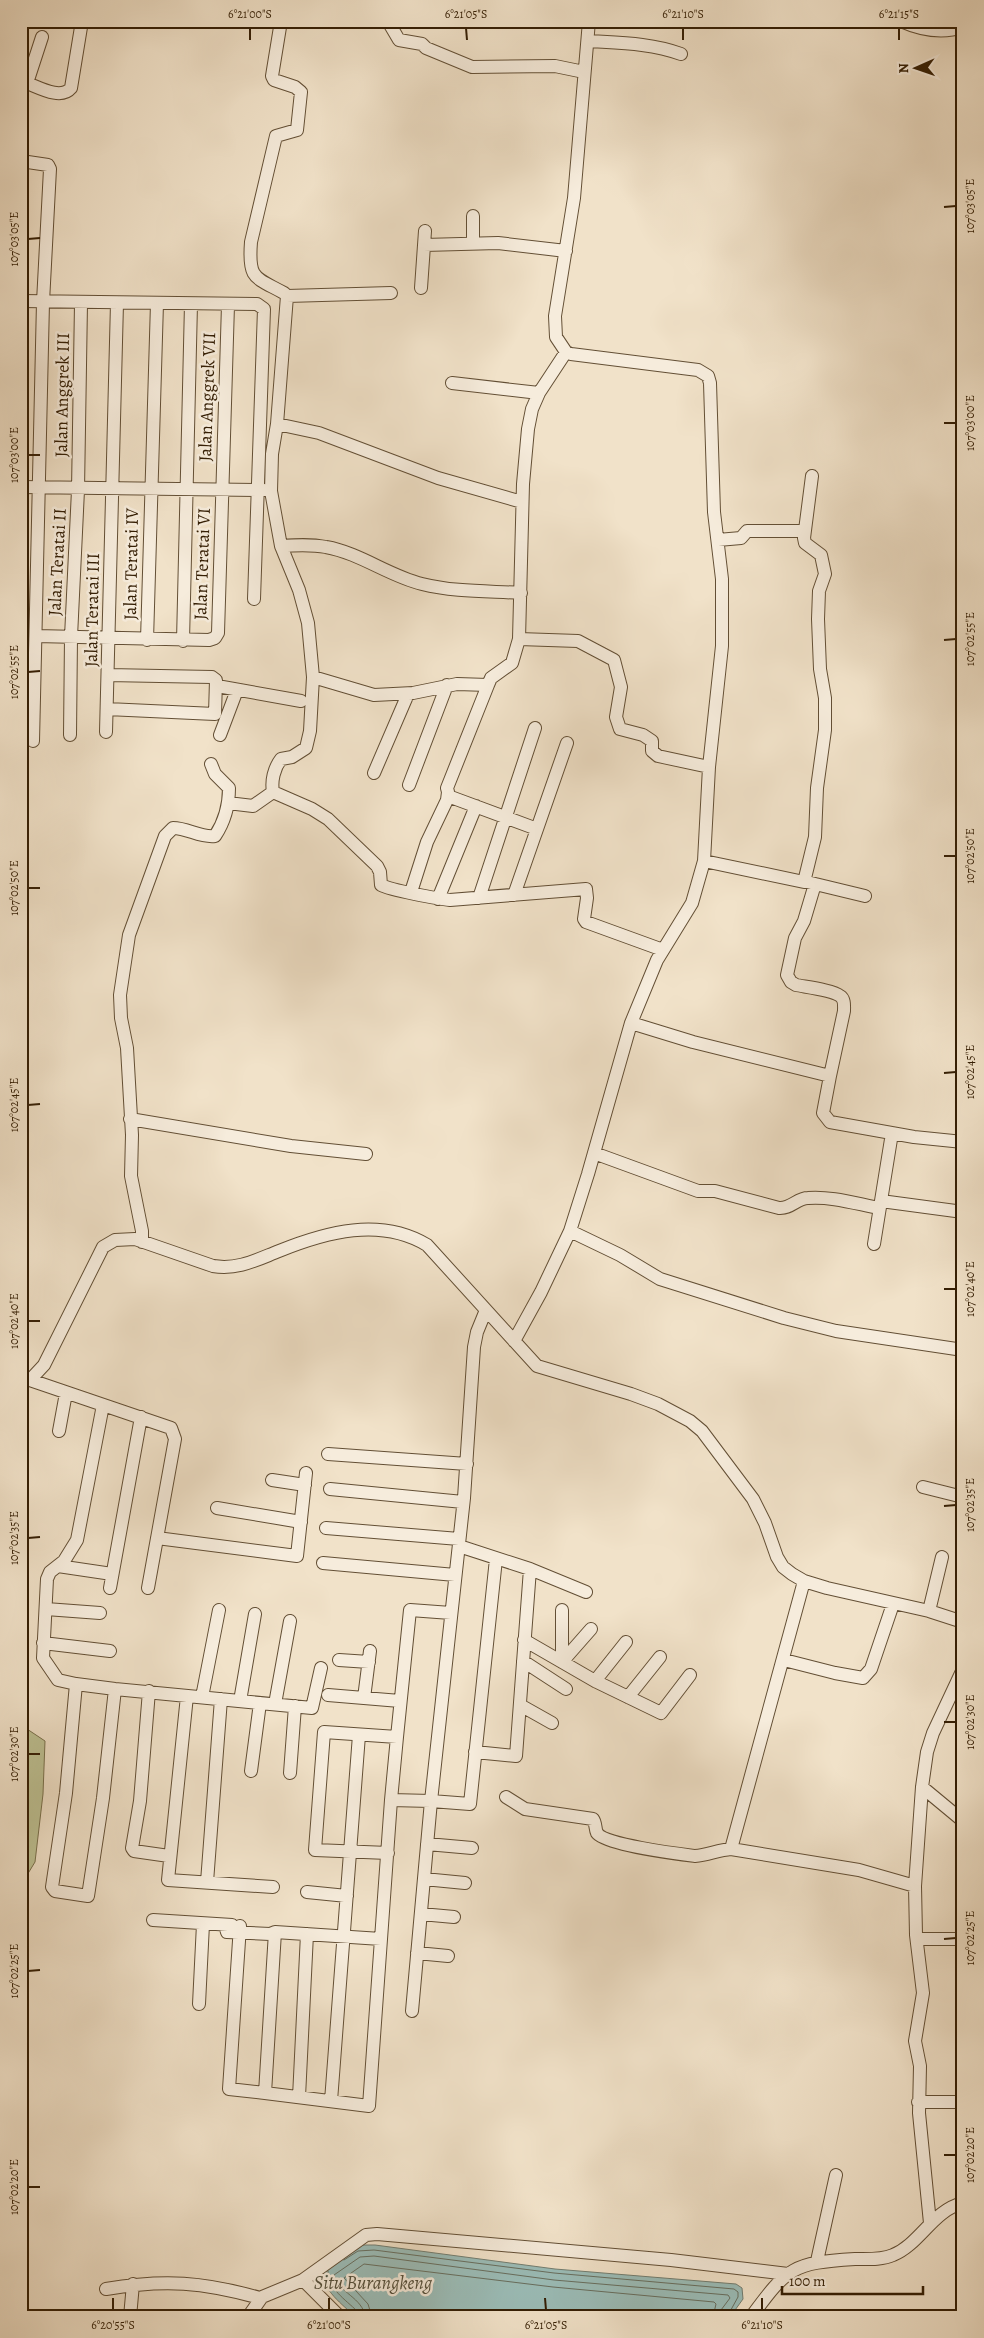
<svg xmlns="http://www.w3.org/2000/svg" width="984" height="2338" font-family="Alegreya,serif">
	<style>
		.green { fill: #bec294; stroke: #79704c }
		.water { fill: #9bbdb8; stroke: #727d70 }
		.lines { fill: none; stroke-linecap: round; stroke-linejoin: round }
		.shore { stroke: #686e5e; stroke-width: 1 }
		.minor-casing { stroke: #634f35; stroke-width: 14 }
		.minor { stroke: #f6ecdc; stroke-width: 12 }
		.ticks { fill: none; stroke: #341e04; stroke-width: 2 }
		.labels { text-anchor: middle; stroke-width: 5; stroke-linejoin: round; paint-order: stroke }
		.street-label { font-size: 18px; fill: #341e04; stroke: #f6ecdc }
		.water-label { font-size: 19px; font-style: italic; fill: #534e3a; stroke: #f6ecdc }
		.neatline { fill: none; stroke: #341e04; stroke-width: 2 }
		.ticks-label { font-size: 12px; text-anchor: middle; fill: #341e04 }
	</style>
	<rect width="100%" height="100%" fill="#f1e2c9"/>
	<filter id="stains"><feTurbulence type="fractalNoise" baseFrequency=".004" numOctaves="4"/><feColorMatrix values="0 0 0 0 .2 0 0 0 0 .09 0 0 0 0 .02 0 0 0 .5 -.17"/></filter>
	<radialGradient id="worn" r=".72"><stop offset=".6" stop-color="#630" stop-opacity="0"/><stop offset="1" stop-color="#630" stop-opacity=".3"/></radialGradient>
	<!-- green -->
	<path class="green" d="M21 1725 45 1741 43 1794 35 1862 21 1885Z"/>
	<!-- water -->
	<path class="water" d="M361 2245H375L555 2269 736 2284 742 2288 743 2299 730 2317H355C343 2304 322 2291 323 2271Z"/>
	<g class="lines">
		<!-- shore -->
		<path class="shore" d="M344 2260 358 2251 374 2250 554 2273 734 2289 738 2292V2297L727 2317
			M328 2271C327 2288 346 2300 357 2311L358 2317
			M365 2317C364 2298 337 2292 334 2275L360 2257 374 2256 554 2280 728 2295 730 2298 721 2310 720 2317
			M372 2317 368 2304 344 2278 364 2264 553 2287 714 2302 716 2304 713 2317"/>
		<defs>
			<path id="minor" d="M383 21 389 23 399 40 422 44 426 48 472 67 555 66 584 72
				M901 21C921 30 941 34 963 27
				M42 37 27 83C40 88 61 100 71 88L82 21
				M588 41C619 43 651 43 681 54
				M21 161 48 165 50 169 43 302 33 741
				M473 216V244
				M424 245 498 243 566 251
				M421 288 425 231
				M287 296 391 293
				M21 301 257 304 264 309 254 599
				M452 383 539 393
				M277 424 319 433 438 478 522 502
				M21 487 264 490
				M718 540 741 538 747 531H804
				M281 546C296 545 311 544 326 547 360 553 389 576 422 584 454 592 488 591 521 593
				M36 636 209 640 215 638 218 633 228 305
				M519 639 578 641 614 660 621 687 616 717 620 729 643 735 652 741V751L658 756 709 767
				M147 640 157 303
				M183 641 191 304
				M313 677 374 695 413 693 457 684 488 685 491 678 512 663 519 639 523 484 528 429 532 409 539 393 566 352
				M217 686 301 701
				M107 709 215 714 216 680 212 677 108 675
				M106 732 117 303
				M70 735 71 637 78 490 81 303
				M220 735 237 690
				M374 773 408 694
				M409 785 447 685
				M273 792 312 809 328 819 377 866 380 872 381 885C390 890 439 899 450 900L586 889 587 898 584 919 586 922 663 950
				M448 796 537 829
				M228 803 253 806 273 792C271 781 274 768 281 759L292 757 306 748 310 731 313 677 308 623 299 590 281 546 271 491 272 454 277 424 287 296 284 293C255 277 248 280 251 242L276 136 297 130 301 92 295 87 274 80 272 76 281 21
				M704 861 804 882 815 837 817 788 825 730V698L820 669 818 619 819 591 825 574 821 555 805 543 804 538 812 476
				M807 882 865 896
				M815 884 804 921 795 938 787 975 791 982 796 985C806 987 833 990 840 996 845 999 844 1006 844 1011L830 1076
				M411 892 427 842 447 800 448 792 447 788 488 685
				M514 895 567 743
				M479 898 535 728
				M438 899 476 806
				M631 1023 693 1042 830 1076 823 1113 830 1122 914 1137 963 1142
				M130 1119 291 1146 366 1154
				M594 1153 698 1191H715L779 1208C791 1209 797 1198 808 1198 831 1196 857 1204 879 1208
				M881 1201 963 1212
				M570 1231 620 1255 660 1279 784 1318 836 1331 963 1350
				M142 1242V1231L131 1176 132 1135 127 1048 121 1018 120 995 129 935 165 836 173 828C188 828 200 838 215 836 225 821 229 805 229 788L215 774 211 764
				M874 1244 892 1133
				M514 1341 541 1292 570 1231 588 1174 631 1023 657 960 692 903 704 861 709 767 722 646V579L714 512 710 383 708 376 698 370 571 354 566 352 556 337 555 316 574 198 589 21
				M21 1379 30 1380 44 1365 103 1247 115 1240 135 1239 213 1266C238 1270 256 1260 279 1251 326 1232 380 1217 427 1245L537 1366 631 1394 658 1404 690 1421 702 1431 753 1499 765 1523 777 1557 783 1567 792 1574 804 1581 827 1588 929 1611 963 1622
				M30 1380 171 1428 175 1439 148 1588
				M103 1405 77 1540 64 1561 50 1572 47 1579 43 1658 58 1680 76 1684 115 1689 312 1708 321 1668
				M59 1431 66 1393
				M328 1454 467 1464
				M272 1480 305 1485
				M923 1487 963 1497
				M330 1489 463 1502
				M217 1508 301 1522
				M326 1528 459 1539
				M157 1538 297 1556 306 1473
				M459 1546 530 1569 586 1592
				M323 1563 455 1575
				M58 1566 112 1574
				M110 1588 141 1417
				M46 1609 100 1613
				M562 1610V1662L591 1629
				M929 1611 942 1557
				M524 1640 595 1681 661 1713 690 1675
				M43 1643 110 1651
				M339 1660 369 1662
				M784 1660 835 1673 863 1678 871 1669 893 1604
				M523 1661 566 1689
				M595 1681 626 1642
				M76 1684 66 1793 52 1887 55 1891 88 1896 103 1798 115 1689
				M149 1691 140 1801 132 1848 134 1851 169 1856
				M328 1695 400 1701
				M187 1696 168 1880 273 1887
				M202 1697 219 1610
				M628 1697 660 1657
				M364 1698 370 1651
				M240 1701 255 1614
				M275 1704 290 1621
				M520 1705 552 1723
				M475 1752 516 1756 530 1569
				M251 1771 260 1703
				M290 1773 295 1706
				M922 1787 963 1821
				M506 1797 525 1809 593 1819C596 1823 595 1829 597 1833 605 1845 679 1854 695 1856 708 1855 718 1850 731 1849L859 1870 915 1886
				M391 1800 397 1737
				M427 1844 472 1848
				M731 1849 804 1581
				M388 1853 315 1850 324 1732 397 1737 410 1610 451 1613
				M424 1879 465 1883
				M207 1882 221 1699
				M307 1892 347 1896
				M421 1914 454 1917
				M153 1920 232 1925
				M225 1925 227 1932 270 1934 275 1932 381 1939
				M240 1926 229 2089 265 2093
				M275 1932 265 2093 369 2106 391 1800 431 1801 464 1498 474 1347 477 1332 486 1310
				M917 1939H963
				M417 1953 448 1956
				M199 2004 203 1924
				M412 2011 431 1801 470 1804 496 1559
				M299 2097 307 1934
				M331 2101 359 1735
				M918 2102H963
				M930 2223 919 2113 920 2066 915 2041 923 1993 916 1935 915 1886 922 1787 927 1752 933 1733 963 1669
				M817 2261 836 2175
				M303 2280 340 2317
				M106 2289C165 2279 203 2282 260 2298
				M130 2317 133 2284
				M248 2317 262 2297 303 2280 366 2235 377 2234 671 2260 788 2274
				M751 2317C788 2267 792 2263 855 2259 867 2259 882 2260 893 2255 920 2244 933 2210 963 2203"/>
		</defs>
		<!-- minor casing -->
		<use href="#minor" class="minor-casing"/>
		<!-- minor -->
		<use href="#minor" class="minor"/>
	</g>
	<!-- ticks -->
	<path class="ticks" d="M250 28V40M466 28 467 40M683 28V40M899 28V40M944 207 956 206M28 239 40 238M944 423H956M28 455H40M944 640 956 639M28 672 40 671M944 856H956M28 888H40M944 1073 956 1072M28 1105 40 1104M944 1289H956M28 1321H40M944 1506 956 1505M28 1538 40 1537M944 1722H956M28 1754H40M944 1939 956 1938M28 1971 40 1970M944 2155H956M28 2187H40M113 2298V2310M329 2298V2310M545 2298 546 2310M762 2298V2310"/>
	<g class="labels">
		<!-- street labels -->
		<g class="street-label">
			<text transform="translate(62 395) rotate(-89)" y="6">Jalan Anggrek III</text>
			<text transform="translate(207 397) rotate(-88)" y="6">Jalan Anggrek VII</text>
			<text transform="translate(57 562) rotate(-87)" y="6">Jalan Teratai II</text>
			<text transform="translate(131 564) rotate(-89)" y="6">Jalan Teratai IV</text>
			<text transform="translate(202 564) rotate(-88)" y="6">Jalan Teratai VI</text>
			<text transform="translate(92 610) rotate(-89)" y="6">Jalan Teratai III</text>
		</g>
		<!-- water labels -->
		<g class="water-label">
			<text x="373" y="2289">Situ Burangkeng</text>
		</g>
	</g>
	<!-- margin -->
	<rect width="984" height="2338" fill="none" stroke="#f1e2c9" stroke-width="55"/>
	<!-- north arrow -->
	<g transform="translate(916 68) rotate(268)" stroke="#f6ecdc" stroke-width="4" paint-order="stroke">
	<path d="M0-4L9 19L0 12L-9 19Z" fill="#341e04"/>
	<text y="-8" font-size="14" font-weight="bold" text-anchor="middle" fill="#341e04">N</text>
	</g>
	<!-- scale -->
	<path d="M782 2286v8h141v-8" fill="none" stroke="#341e04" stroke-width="2.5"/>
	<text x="789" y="2286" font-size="15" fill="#341e04" stroke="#f6ecdc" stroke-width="4" paint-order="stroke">100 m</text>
	<rect x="28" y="28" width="928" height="2282" class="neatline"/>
	<g class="ticks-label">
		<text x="250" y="18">6°21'00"S</text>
		<text x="466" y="18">6°21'05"S</text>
		<text x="683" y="18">6°21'10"S</text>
		<text x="899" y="18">6°21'15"S</text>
		<text transform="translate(970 206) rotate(-90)" y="4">107°03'05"E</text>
		<text transform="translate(14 239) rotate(-90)" y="4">107°03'05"E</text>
		<text transform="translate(970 423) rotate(-90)" y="4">107°03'00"E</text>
		<text transform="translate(14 455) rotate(-90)" y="4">107°03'00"E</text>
		<text transform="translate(970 639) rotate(-90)" y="4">107°02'55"E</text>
		<text transform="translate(14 672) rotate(-90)" y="4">107°02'55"E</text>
		<text transform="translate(970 856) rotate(-90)" y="4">107°02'50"E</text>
		<text transform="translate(14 888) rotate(-90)" y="4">107°02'50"E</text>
		<text transform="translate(970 1072) rotate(-90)" y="4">107°02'45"E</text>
		<text transform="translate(14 1105) rotate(-90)" y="4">107°02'45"E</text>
		<text transform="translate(970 1289) rotate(-90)" y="4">107°02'40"E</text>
		<text transform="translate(14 1321) rotate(-90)" y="4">107°02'40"E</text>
		<text transform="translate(970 1505) rotate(-90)" y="4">107°02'35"E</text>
		<text transform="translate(14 1538) rotate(-90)" y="4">107°02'35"E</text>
		<text transform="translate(970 1722) rotate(-90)" y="4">107°02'30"E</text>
		<text transform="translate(14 1754) rotate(-90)" y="4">107°02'30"E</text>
		<text transform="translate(970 1938) rotate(-90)" y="4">107°02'25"E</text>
		<text transform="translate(14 1971) rotate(-90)" y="4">107°02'25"E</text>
		<text transform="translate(970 2155) rotate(-90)" y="4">107°02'20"E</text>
		<text transform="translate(14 2187) rotate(-90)" y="4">107°02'20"E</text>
		<text x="113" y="2329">6°20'55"S</text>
		<text x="329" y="2329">6°21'00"S</text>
		<text x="546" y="2329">6°21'05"S</text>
		<text x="762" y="2329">6°21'10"S</text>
	</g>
	<rect width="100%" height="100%" filter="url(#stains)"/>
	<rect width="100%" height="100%" fill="url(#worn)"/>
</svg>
